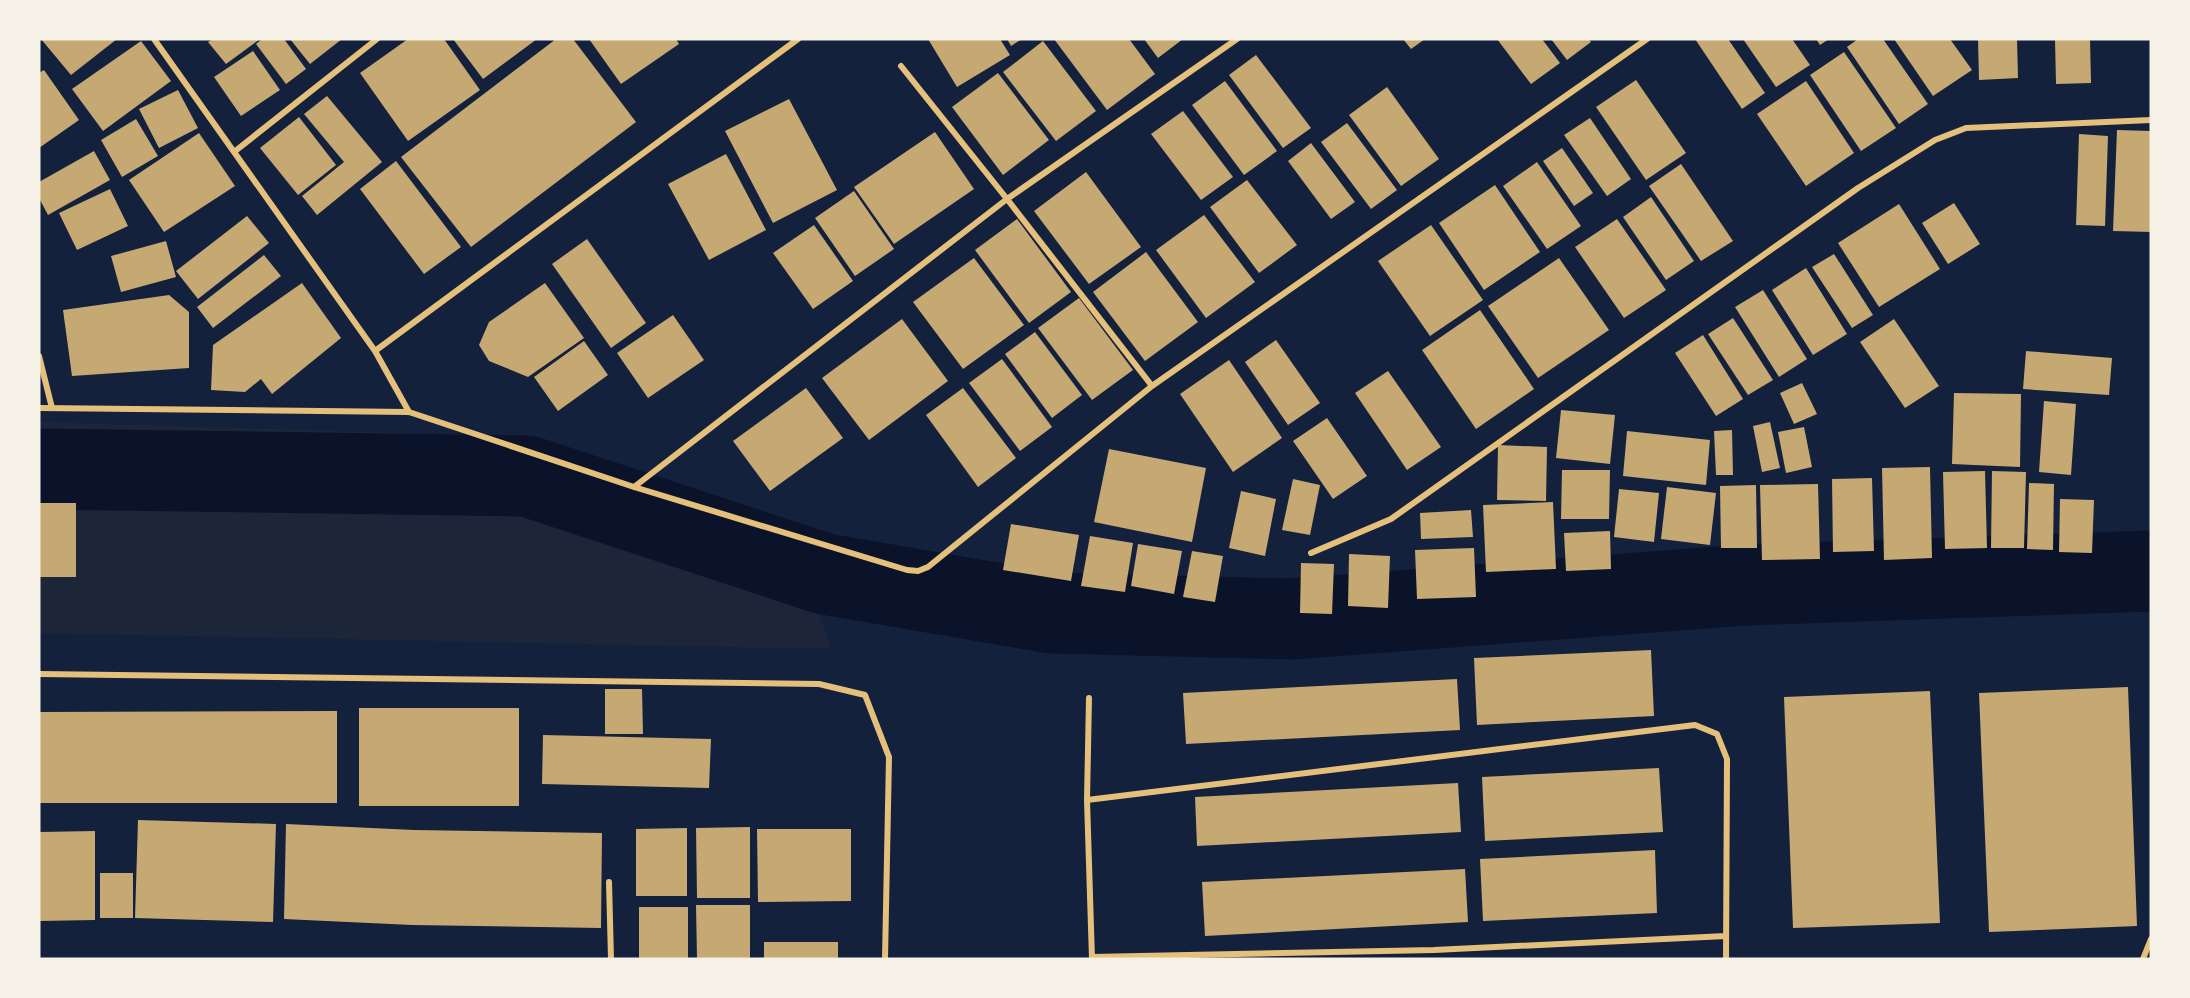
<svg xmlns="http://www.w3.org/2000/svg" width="2190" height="998" font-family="'Golos Text',sans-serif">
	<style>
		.green { fill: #1d2539 }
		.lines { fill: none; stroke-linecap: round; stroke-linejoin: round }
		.river { stroke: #0b132b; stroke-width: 81 }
		.building { fill: #c6a872 }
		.minor { stroke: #e5c07b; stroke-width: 6 }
	</style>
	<rect width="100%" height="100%" fill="#14213d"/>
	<!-- green -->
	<path class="green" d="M39 422 434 434 801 563 831 649 39 633Z"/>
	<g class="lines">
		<!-- river -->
		<path class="river" d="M39 469 527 476 825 574 1052 613 1291 619 1745 585 2151 571"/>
	</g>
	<!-- building -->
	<path class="building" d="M41 39H117L71 75Z
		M213 39H260L226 64 208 42Z
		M262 39H284L306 69 286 84 256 44Z
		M290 39H342L310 64Z
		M408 39H444L480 90 408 141 360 73Z
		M453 39H537L483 79Z
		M556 39H573L636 122 471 247 401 157Z
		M589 39H676L679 44 621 84Z
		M928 39H1000L1010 55 957 87Z
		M1007 39H1022L1011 46Z
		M1054 39H1129L1155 74 1107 110Z
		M1144 39H1183L1158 58Z
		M1403 39H1425L1411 49Z
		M1497 39H1542L1560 63 1531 84Z
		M1551 39H1589L1591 42 1567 60Z
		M1695 39H1728L1765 93 1742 109Z
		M1743 39H1792L1810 65 1776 87Z
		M1816 39H1829L1820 45Z
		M1858 39H1883L1928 104 1899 124 1847 47Z
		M1894 39H1950L1972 70 1933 96Z
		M1978 39H2017L2018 78 1979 80Z
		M2055 39H2090L2091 83 2056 84Z
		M141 41 171 81 103 131 72 89Z
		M1043 41 1096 111 1056 141 1003 72Z
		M253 51 280 90 241 116 214 77Z
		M1844 52 1896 128 1861 151 1810 75Z
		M1256 55 1311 128 1283 148 1229 75Z
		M44 70 79 120 39 148V73Z
		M998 73 1049 140 1003 175 952 107Z
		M1636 80 1686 153 1646 180 1596 107Z
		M1225 81 1277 151 1244 175 1192 105Z
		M1806 81 1854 153 1806 186 1757 114Z
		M1387 87 1439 159 1401 186 1349 115Z
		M178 90 198 128 159 148 139 109Z
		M327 96 382 162 317 215 302 196 344 162 304 114Z
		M789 99 837 190 773 223 725 131Z
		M1183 111 1233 177 1201 200 1151 134Z
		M299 117 336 165 298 195 260 148Z
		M1590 118 1631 179 1607 196 1564 135Z
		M136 119 158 156 122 177 101 140Z
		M1347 123 1397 190 1371 209 1321 142Z
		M2117 130 2151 131V232L2113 231Z
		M935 132 974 189 894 244 854 187Z
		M199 133 235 186 164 232 129 180Z
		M2079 134 2108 136 2105 226 2076 225Z
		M1311 143 1355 202 1331 219 1288 161Z
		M1562 148 1593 193 1574 206 1543 161Z
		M94 151 110 180 48 215 39 198V182Z
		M726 154 766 230 709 260 668 184Z
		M396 161 461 247 424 274 360 189Z
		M1537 162 1581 226 1547 249 1503 186Z
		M1681 164 1733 241 1701 261 1649 186Z
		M1086 172 1141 247 1089 284 1034 211Z
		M1247 180 1297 245 1259 273 1210 207Z
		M1495 185 1540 252 1484 290 1439 223Z
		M110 189 128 226 77 250 59 213Z
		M854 191 894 249 855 276 815 218Z
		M1651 197 1694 261 1666 280 1623 217Z
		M1954 203 1980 244 1948 264 1922 223Z
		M1899 204 1940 269 1879 307 1838 243Z
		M1204 215 1255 282 1206 318 1156 250Z
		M247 216 269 243 198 299 176 271Z
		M1017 219 1071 292 1029 323 975 250Z
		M1617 219 1666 290 1624 318 1575 247Z
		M814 225 853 281 813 309 773 253Z
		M1431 225 1483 300 1430 336 1378 261Z
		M587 239 646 323 611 348 552 264Z
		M166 241 176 277 121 292 111 256Z
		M1146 252 1198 322 1145 361 1093 292Z
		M1834 254 1873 315 1852 328 1812 267Z
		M264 255 281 276 213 328 197 307Z
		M974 258 1024 325 963 369 913 302Z
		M1559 258 1609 330 1538 378 1488 306Z
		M1806 268 1847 334 1813 355 1772 290Z
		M302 283 341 338 272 394 261 379 245 392 211 390 213 345Z
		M545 283 584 338 528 377 489 361 479 345 489 322Z
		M1763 290 1807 359 1779 377 1735 307Z
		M169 295 189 312V368L72 376 63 310Z
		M1079 298 1133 370 1092 400 1038 328Z
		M1480 310 1534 389 1476 429 1422 350Z
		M673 315 704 360 648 398 617 353Z
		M1733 318 1773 380 1748 395 1708 334Z
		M902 319 948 381 869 440 822 378Z
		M1894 319 1939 386 1905 408 1860 342Z
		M1035 332 1082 395 1052 418 1005 354Z
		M1703 335 1743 399 1716 416 1675 353Z
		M1276 340 1320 403 1288 425 1245 362Z
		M584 341 608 375 558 411 534 377Z
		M2026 351 2112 358 2109 395 2023 389Z
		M1002 359 1052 427 1020 451 969 383Z
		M1229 360 1282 438 1233 472 1180 394Z
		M1388 371 1441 447 1407 470 1355 393Z
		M1802 383 1817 414 1794 424 1780 393Z
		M806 388 843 438 770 491 733 441Z
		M963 388 1016 458 978 487 926 415Z
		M1954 393 2021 394 2020 467 1952 464Z
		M2044 401 2076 404 2071 475 2039 472Z
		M1561 410 1615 415 1610 464 1556 458Z
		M1327 418 1367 476 1333 499 1293 441Z
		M1770 422 1780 468 1762 472 1753 426Z
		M1804 427 1812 467 1786 473 1778 432Z
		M1732 430 1733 475H1716L1714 431Z
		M1627 431 1710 440 1706 485 1623 476Z
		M1498 445 1547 447 1546 501 1497 500Z
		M1109 449 1206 468 1192 542 1094 522Z
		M1930 467 1932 558 1884 560 1882 468Z
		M1562 470H1610L1609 519H1561Z
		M1985 471 1987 548 1945 549 1943 472Z
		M1992 471 2026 472 2024 548H1991Z
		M1872 478 1874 551 1833 552 1832 479Z
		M1293 479 1320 485 1310 535 1282 530Z
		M2029 483 2054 484 2053 550 2027 549Z
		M1818 484 1820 559 1762 560 1760 485Z
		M1756 485 1757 548H1721L1720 486Z
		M1667 487 1716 493 1710 545 1661 539Z
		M1619 489 1659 493 1654 542 1614 537Z
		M1241 491 1276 499 1265 556 1229 548Z
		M2060 499 2094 500 2092 553 2059 552Z
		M1553 502 1556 569 1486 572 1483 505Z
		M39 503H76V577H39Z
		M1471 510 1473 537 1421 539 1420 513Z
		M1011 524 1079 535 1071 581 1003 570Z
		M1610 531 1611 569 1566 571 1564 533Z
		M1090 536 1133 543 1125 592 1081 586Z
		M1138 544 1182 551 1174 594 1131 586Z
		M1474 548 1476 597 1417 599 1415 550Z
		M1192 551 1223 556 1215 602 1183 597Z
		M1349 554 1390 556 1388 608 1348 606Z
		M1301 563 1334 564 1332 614 1300 613Z
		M1651 650 1654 716 1477 725 1474 658Z
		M1457 679 1460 730 1186 744 1183 693Z
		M2128 687 2137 926 1989 932 1979 693Z
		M605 689H642L643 734H605Z
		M1930 691 1940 923 1793 928 1784 697Z
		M359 708H519V806H359Z
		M337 711V803H39V712Z
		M543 735 711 739 709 788 542 784Z
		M1659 768 1663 832 1485 841 1482 777Z
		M1458 783 1461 832 1197 846 1195 797Z
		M138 820 276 824 273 922 135 918Z
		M286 824 414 830 602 833 601 928 412 925 284 919Z
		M750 827V898H697L696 828Z
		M687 828V896H636V829Z
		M757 829H851V901L758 902Z
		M95 831V920L39 921V832Z
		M1655 850 1657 913 1483 921 1480 859Z
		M1465 869 1468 922 1205 936 1202 882Z
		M100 873H133V918H100Z
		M696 905H750V959H697Z
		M639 907H688V959H639Z
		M764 942H838V959H764Z"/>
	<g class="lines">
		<!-- minor -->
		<path class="minor" d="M154 39 375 351 409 412
			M901 66 1007 199 1152 386
			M234 152 377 39
			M375 351 798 39
			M39 356 52 408
			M39 408 409 412 634 487 907 570 918 571 928 567 1152 386 1647 39
			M634 487 1007 199 1237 39
			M1311 553 1391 519 1858 188 1935 140 1966 128 2151 120
			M39 674 819 684 865 695 889 757 885 959
			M1089 698 1087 800 1092 959
			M1087 800 1695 725 1717 734 1727 759 1726 959
			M609 882 611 959
			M1092 957 1434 950 1726 936
			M2143 959 2151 939"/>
	</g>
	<!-- border -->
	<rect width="2190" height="998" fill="none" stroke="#f6f1e7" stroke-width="81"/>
</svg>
